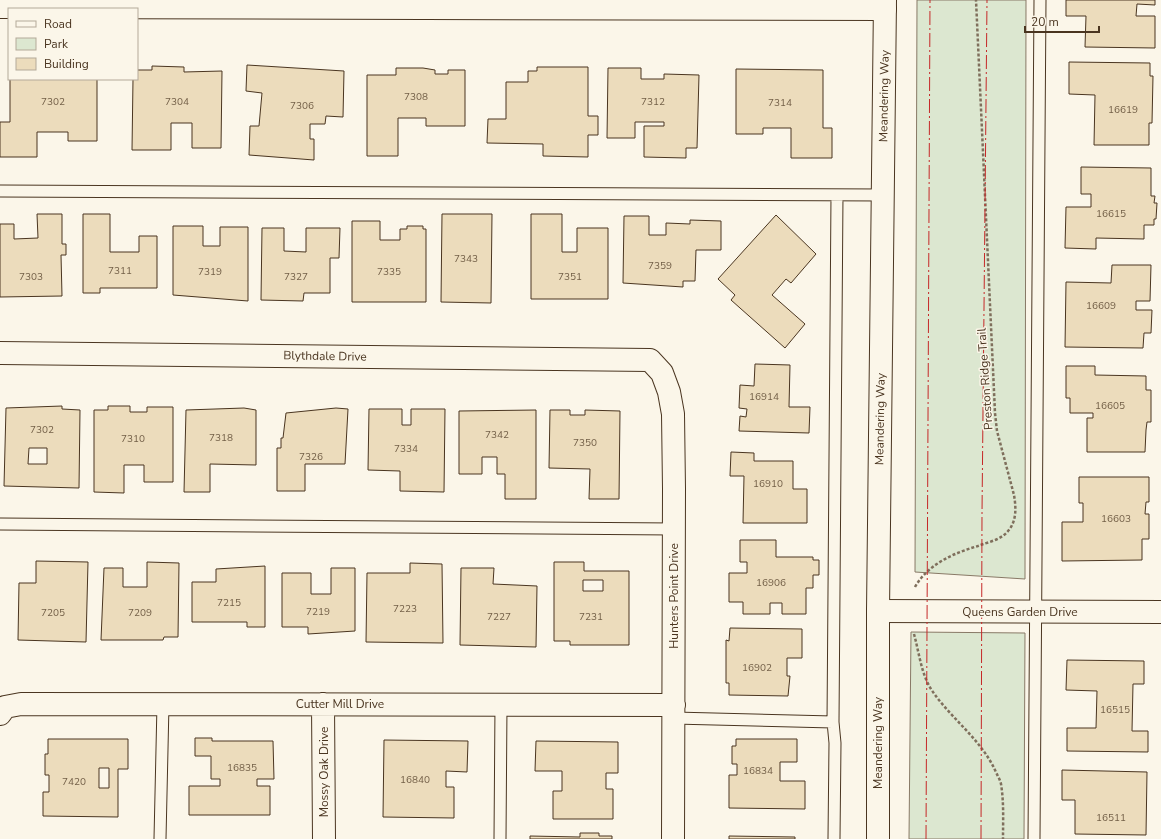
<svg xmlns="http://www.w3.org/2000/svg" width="1161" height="839" font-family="'Nunito Sans',sans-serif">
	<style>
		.green { fill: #dce7d0; stroke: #887966 }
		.building { fill: #ecdcbc; stroke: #4a3520; fill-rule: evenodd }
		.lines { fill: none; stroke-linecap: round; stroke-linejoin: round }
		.lane-casing { stroke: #4a3520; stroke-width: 13 }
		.street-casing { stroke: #4a3520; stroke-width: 24 }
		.secondary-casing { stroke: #4a3520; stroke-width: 24 }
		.path { stroke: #7f6f5c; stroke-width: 2.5; stroke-dasharray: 3 2; stroke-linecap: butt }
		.lane { stroke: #fbf6e9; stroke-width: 11 }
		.street { stroke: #fbf6e9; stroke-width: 22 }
		.secondary { stroke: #fbf6e9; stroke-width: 22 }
		.power { stroke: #c62828; stroke-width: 1; stroke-dasharray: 14 3 2 3; stroke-linecap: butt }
		.labels { text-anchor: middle; stroke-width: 3; stroke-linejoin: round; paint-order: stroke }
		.number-label { font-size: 10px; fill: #725f47 }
		.street-label { font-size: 12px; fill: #4a3520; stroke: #fbf6e9 }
	</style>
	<rect width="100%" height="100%" fill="#fbf6e9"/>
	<!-- green -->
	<path class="green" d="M917 0H1026L1025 579 915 572Z
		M911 632 1025 633 1024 839H909Z"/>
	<!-- building -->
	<path class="building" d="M1066 0H1155V5L1137 4 1136 16H1155V48L1085 47 1086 16H1066Z
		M1069 62 1150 63V76H1153L1152 123H1149V145H1094L1095 95 1069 94Z
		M247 65 344 71 343 117 326 116 325 124H310V139H314V160L249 155 250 126H259L262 93 246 91Z
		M152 66 184 67V72L222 71 221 148H192V123H171V150H132L133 79H137V70H152Z
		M537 67H588V116H598V135H588V157L543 156V144L487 143 488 119H506V82H528V71H537Z
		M396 68H423L435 70V74H448V70H465V126H426V118H398V156H367V75H396Z
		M608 68H641V79H664V74L699 75 697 148H686V158L644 157V126H664V122H635V138H607Z
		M736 69 823 70V128H832V158H791V128H763V134H736Z
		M10 79H97V141H68V132H37V157H0V122H10Z
		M1081 167 1151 168V196H1155L1154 203H1157L1156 219H1154V225H1144V239L1096 238V249L1065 248 1066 207H1091V194H1081Z
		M37 214H62V244H66V255H61L62 296 0 297V224H14V239L38 238Z
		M83 214H110V252H139V236H157V288H100V293H83Z
		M442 214H492L491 303 441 302Z
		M531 214H562V252H577V228H608V299H531Z
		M776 215 816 254 791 283 786 279 772 295 805 324 785 348 731 300 735 295 718 279Z
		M624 216H649V235H666V223L690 224V220L721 221V250H696L695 281H683V287L623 283Z
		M352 221H380V240H400V229H407V226H423V229H426V302H352Z
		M173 226H203V246H220V227H248V301L173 295Z
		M262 228H284V251L306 252V228H340L339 258H330V293H304L303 301 261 300Z
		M1112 265H1151L1150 301H1136V310H1152L1151 333H1144L1143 348 1065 347 1066 282 1111 283Z
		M755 364 790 365 789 407H810L809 433 739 431 740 416 746 417 747 409 739 408 740 385 754 386Z
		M1066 366H1095V375L1146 376V390H1151V422H1147L1146 430 1145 452H1087V418H1093V413H1070V398H1066Z
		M62 406V409L80 410 79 488 4 486 6 408ZM29 448H47V464H28Z
		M108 406H130V412H147V407H173V482H144V465H124V493L94 492V410H108Z
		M244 408 256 410V465L210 464V492H184L186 410Z
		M336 408 348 409 345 464H305V491H277V448H281V438H283L286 413Z
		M369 409H402V425H411V409H445L444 492 400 491V471L368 470Z
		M536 410V499H505V474H497V457H482V474H459V411Z
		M550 410H570V415H585V410L620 411 619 499H589L590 469 549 468Z
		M731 452 754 453V461H793V489H807V523H743L744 476H730Z
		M1079 477H1149V502H1146L1145 514H1149V539H1142V560L1062 561V522H1083V503H1079Z
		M740 540H776V557H813V560H819V575H813V588H806V614H782V603H770V614H743V602H729V573H747V562H740Z
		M36 561 88 562 86 642 18 640 19 583H36Z
		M147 562 179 563 178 637H164L163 640H101L104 568H123V587H147Z
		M554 562H584V571H629V645H570V641H554ZM583 580H603V591H583Z
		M410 563 442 564 443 643 366 642 367 573H410Z
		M265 566V627H247V622H192V582H216V569Z
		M331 568H355V631L308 634V627H282V573H311V594H331Z
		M461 568H494L493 584 537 586 536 647 460 645Z
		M730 628 802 629V658H787V676H790L788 696 729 695V683H726V640L729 641Z
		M1067 660 1144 661V684H1133L1132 731H1148V752L1067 751V728H1096L1097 691 1066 690Z
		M195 738H212V741H273L274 779H257V786H270V815H189V786H220V779H211V756H195Z
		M48 739H128V769H118V817L43 816V792H49V775H45V754H48ZM99 768H109V788H99Z
		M736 739H797V762H780V781H805V809L729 808V775H737V764H732V746H736Z
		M384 740 468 741 467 772 446 771V787H454V818L383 817Z
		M536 741 618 742V773H606V789H613V819H553V791H562V771H535Z
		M1062 770 1147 772 1146 835 1075 834V800H1062Z
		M580 833H599V836H612V839H530V836L580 837Z
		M729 836 795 837V839H729Z"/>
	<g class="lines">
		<defs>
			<path id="lane" d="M0 191 883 195
				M0 524 674 529
				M674 718 833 722 835 743 834 839
				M833 722 837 195
				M160 839 163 704
				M500 839 501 705
				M1034 839 1040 0"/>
			<path id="street" d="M0 7 885 9
				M0 353 650 360 662 373 669 392 673 414 674 489 673 839
				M878 611 1161 612
				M323 704 324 839
				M0 714 5 707 21 704 674 705"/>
			<path id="secondary" d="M878 839V611L885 0"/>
		</defs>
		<!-- lane casing -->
		<use href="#lane" class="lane-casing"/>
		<!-- street casing -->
		<use href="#street" class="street-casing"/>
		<!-- secondary casing -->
		<use href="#secondary" class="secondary-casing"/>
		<!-- path -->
		<path class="path" d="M915 587C928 564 954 553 978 546 988 542 1001 540 1008 531 1017 521 1016 507 1014 495L997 431 995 413 976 0
			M914 634C919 652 921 673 931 689 950 718 980 738 995 770 997 775 1000 779 1001 784 1004 802 1003 821 1003 839"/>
		<!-- lane -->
		<use href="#lane" class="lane"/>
		<!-- street -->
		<use href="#street" class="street"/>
		<!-- secondary -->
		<use href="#secondary" class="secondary"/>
		<!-- power -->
		<path class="power" d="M926 839 930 0
			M981 839 982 514 987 0"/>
	</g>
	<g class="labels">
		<!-- number labels -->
		<g class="number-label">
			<text x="416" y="100">7308</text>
			<text x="53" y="105">7302</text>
			<text x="177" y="105">7304</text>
			<text x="653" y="105">7312</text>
			<text x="780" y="106">7314</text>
			<text x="302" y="109">7306</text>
			<text x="1123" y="113">16619</text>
			<text x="1111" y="217">16615</text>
			<text x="466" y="262">7343</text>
			<text x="660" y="269">7359</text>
			<text x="120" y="274">7311</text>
			<text x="210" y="275">7319</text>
			<text x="389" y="275">7335</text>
			<text x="31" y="280">7303</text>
			<text x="296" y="280">7327</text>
			<text x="570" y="280">7351</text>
			<text x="1101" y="309">16609</text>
			<text x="764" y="400">16914</text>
			<text x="1110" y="409">16605</text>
			<text x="42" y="433">7302</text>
			<text x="497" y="438">7342</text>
			<text x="221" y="441">7318</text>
			<text x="133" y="442">7310</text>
			<text x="585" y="446">7350</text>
			<text x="406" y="452">7334</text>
			<text x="311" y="460">7326</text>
			<text x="768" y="487">16910</text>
			<text x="1116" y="522">16603</text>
			<text x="771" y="586">16906</text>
			<text x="229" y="606">7215</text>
			<text x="405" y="612">7223</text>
			<text x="318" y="615">7219</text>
			<text x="53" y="616">7205</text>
			<text x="140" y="616">7209</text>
			<text x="499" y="620">7227</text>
			<text x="591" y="620">7231</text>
			<text x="757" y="671">16902</text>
			<text x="1115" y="713">16515</text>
			<text x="242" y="771">16835</text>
			<text x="758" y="774">16834</text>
			<text x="415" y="783">16840</text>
			<text x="74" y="785">7420</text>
			<text x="1111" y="821">16511</text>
		</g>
		<!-- street labels -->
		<g class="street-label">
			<text transform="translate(884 96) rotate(-89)" y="4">Meandering Way</text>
			<text transform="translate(325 356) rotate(1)" y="4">Blythdale Drive</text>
			<text transform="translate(985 379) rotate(-94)" y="4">Preston Ridge Trail</text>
			<text transform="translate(880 419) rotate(-89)" y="4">Meandering Way</text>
			<text transform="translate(674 596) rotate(-90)" y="4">Hunters Point Drive</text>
			<text x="1020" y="616">Queens Garden Drive</text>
			<text x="340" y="708">Cutter Mill Drive</text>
			<text transform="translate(878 743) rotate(-90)" y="4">Meandering Way</text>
			<text transform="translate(324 772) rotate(-90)" y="4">Mossy Oak Drive</text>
		</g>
	</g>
	<!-- legend -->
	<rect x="8" y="8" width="130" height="72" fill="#fbf6e9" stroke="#b4a999"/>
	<rect x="16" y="21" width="20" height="6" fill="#fbf6e9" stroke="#b4a999"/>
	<text x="44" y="28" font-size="12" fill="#4a3520">Road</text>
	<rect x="16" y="38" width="20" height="12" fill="#dce7d0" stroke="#b4a999"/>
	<text x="44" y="48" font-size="12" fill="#4a3520">Park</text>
	<rect x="16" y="58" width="20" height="12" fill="#ecdcbc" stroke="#b4a999"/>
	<text x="44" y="68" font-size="12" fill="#4a3520">Building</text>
	<!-- scale -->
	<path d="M1025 26v6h74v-6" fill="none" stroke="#4a3520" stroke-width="2"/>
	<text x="1031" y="26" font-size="12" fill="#4a3520" stroke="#fbf6e9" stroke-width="3" paint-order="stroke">20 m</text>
</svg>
